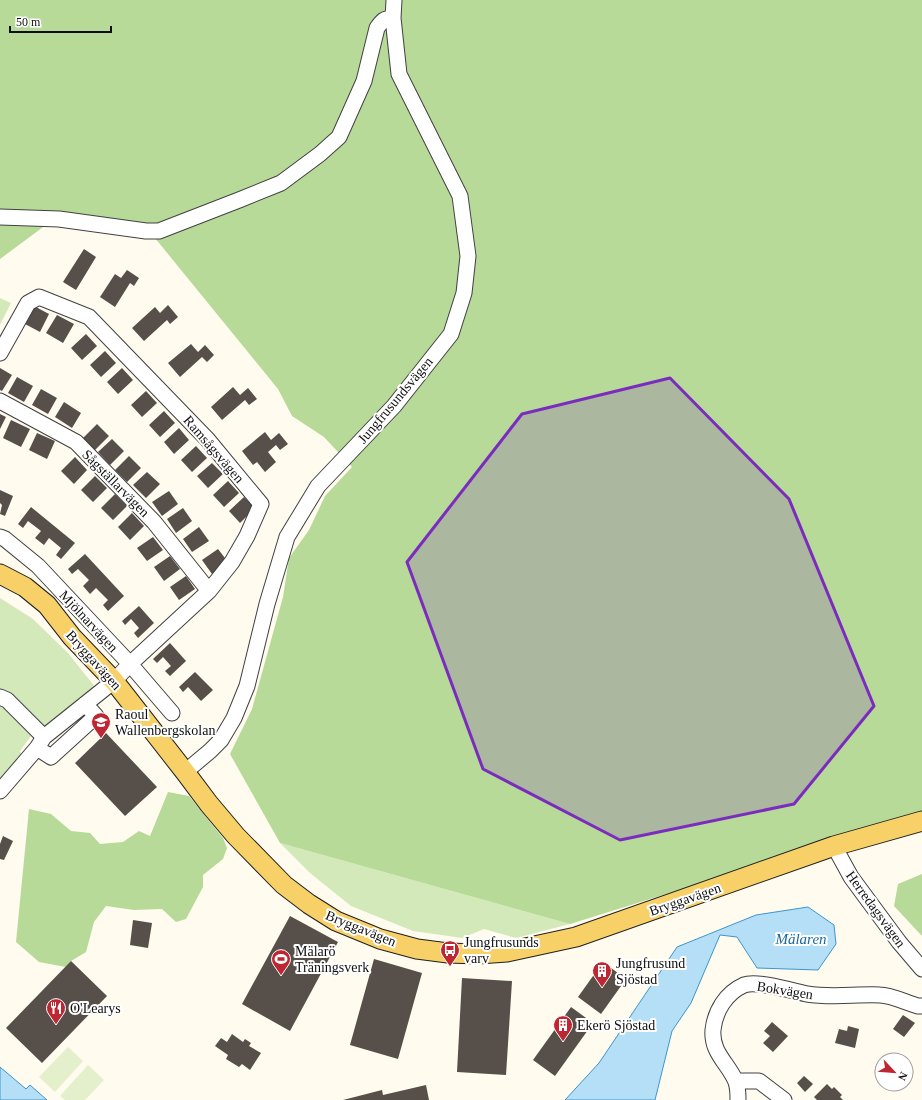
<svg xmlns="http://www.w3.org/2000/svg" width="922" height="1100" font-family="'Times New Roman',serif">
	<style>
		.green { fill: #d3e9b9 }
		.forest { fill: #b7da98 }
		.pitch { fill: #e4f0cb }
		.water { fill: #b4dff6; stroke: #3c96cc }
		.building { fill: #574f4a }
		.lines { fill: none; stroke-linecap: round; stroke-linejoin: round }
		.minor-casing { stroke: #414141; stroke-width: 17 }
		.major-casing { stroke: #1f1f1f; stroke-width: 21 }
		.minor { stroke: #fff; stroke-width: 15 }
		.major { stroke: #f7d067; stroke-width: 19 }
		.marked { fill: #7b2cbf; fill-opacity: 0.2; stroke: #7b2cbf; stroke-width: 3; stroke-linejoin: round }
		.labels { text-anchor: middle; stroke-width: 4; stroke-linejoin: round; paint-order: stroke }
		.street-label { font-size: 14px; fill: #0e0e0e; stroke: #fff }
		.poi-label { font-size: 14px; fill: #0e0e0e; stroke: #fff; text-anchor: start }
		.water-label { font-size: 15px; font-style: italic; fill: #18689f; stroke: #fff }
	</style>
	<rect width="100%" height="100%" fill="#fffbef"/>
	<!-- green -->
	<path class="green" d="M0 298 11 303 0 325Z
		M0 598 33 619 68 653 95 687 44 730 0 691Z
		M0 705 31 736 20 751 22 756 0 780Z
		M280 843 570 924 516 938 484 929 462 938 413 931 351 906 310 873Z"/>
	<!-- forest -->
	<path class="forest" d="M0 0H922V814L570 924 280 843 230 754 252 709 283 597 289 558 309 530 325 496 352 467 324 437 292 416 278 389 146 227 58 216 0 259Z
		M168 792 189 796 223 838 227 848 223 859 203 875V887L186 919 176 922 162 909 134 910 106 906 94 922 86 952 71 961 66 967 39 962 16 942 29 809 51 814 71 831 90 833 100 844 123 842 139 831 150 836Z
		M922 874V936L894 906 898 884Z"/>
	<!-- pitch -->
	<path class="pitch" d="M68 1047 83 1061 55 1092 39 1077Z
		M88 1065 104 1080 85 1100H65L60 1096Z"/>
	<!-- water -->
	<path class="water" d="M808 907 834 925 836 944 818 970 757 968 737 937 720 935 691 1003 672 1031 655 1100H565L599 1063 677 947 756 915Z
		M0 1067 26 1089 30 1085 47 1100H0Z"/>
	<!-- building -->
	<path class="building" d="M84 249 96 257 76 290 63 282Z
		M127 270 139 278 134 286 130 283 115 307 100 297 115 274 121 278Z
		M168 305 178 317 170 324 167 320 144 341 132 328 155 307 160 313Z
		M34 306 49 314 40 332 25 324Z
		M57 315 74 324 63 343 46 333Z
		M86 334 97 346 82 360 71 348Z
		M191 344 198 352 205 345 214 355 207 362 202 357 180 377 168 363Z
		M105 351 116 363 101 377 90 365Z
		M0 368 12 375 2 391 0 390Z
		M122 368 133 380 118 394 107 382Z
		M17 377 33 386 24 402 8 393Z
		M233 387 240 395 248 388 257 399 249 405 245 400 222 420 211 407Z
		M41 389 57 398 48 414 32 405Z
		M146 391 157 403 142 417 131 405Z
		M64 402 81 413 72 428 55 417Z
		M164 411 175 423 160 437 149 425Z
		M0 414 6 417 0 429Z
		M11 420 30 429 21 447 3 438Z
		M97 424 109 436 95 450 83 438Z
		M179 428 189 440 174 454 164 442Z
		M265 432 271 440 279 433 288 444 280 450 276 445 268 452 276 462 265 472 257 462 253 465 242 451Z
		M37 433 55 441 47 459 29 450Z
		M112 439 124 451 110 465 98 452Z
		M196 446 207 458 192 472 181 460Z
		M129 456 141 468 127 482 115 470Z
		M75 457 87 470 74 484 61 471Z
		M212 463 223 474 208 488 197 476Z
		M147 472 160 484 146 498 133 485Z
		M95 476 107 488 93 502 81 490Z
		M228 481 239 493 224 507 213 495Z
		M0 490 13 496 5 516 0 514 2 505 0 503Z
		M169 491 178 504 162 516 152 502Z
		M115 494 127 506 113 520 101 508Z
		M244 497 255 508 240 523 229 511Z
		M31 507 75 543 61 559 56 555 61 548 49 538 44 545 35 538 41 531 28 521 23 528 18 524Z
		M183 508 192 521 176 533 167 519Z
		M132 513 144 526 130 540 118 527Z
		M199 527 209 541 192 552 183 539Z
		M153 537 163 550 147 561 137 548Z
		M218 549 228 562 212 574 202 560Z
		M85 554 124 596 108 611 103 605 108 600 96 588 90 594 83 586 89 580 78 569 72 574 68 569Z
		M170 556 180 569 164 581 154 567Z
		M186 576 195 589 179 600 170 587Z
		M139 606 154 623 138 638 134 633 139 628 131 619 125 625 122 621Z
		M170 643 186 661 170 676 165 671 171 666 163 657 157 663 153 659Z
		M195 672 213 690 201 701 188 687 183 692 179 687Z
		M106 733 157 787 125 816 75 763Z
		M3 836 13 841 4 860 0 859V844Z
		M290 916 338 942 290 1031 242 1004Z
		M133 920 152 923 148 948 130 945Z
		M374 959 422 973 398 1059 350 1045Z
		M71 961 107 996 42 1063 6 1028Z
		M603 962 626 979 601 1014 578 997Z
		M462 978 512 981 506 1075 457 1072Z
		M571 1007 593 1023 555 1076 533 1060Z
		M903 1015 915 1023 904 1037 893 1029Z
		M772 1022 788 1036 773 1052 763 1043 770 1036 764 1031Z
		M848 1026 859 1029 855 1048 835 1043 839 1029 847 1031Z
		M232 1034 243 1042 245 1039 251 1043 249 1046 261 1053 250 1070 242 1064 239 1067 226 1059 228 1055 215 1046 221 1038 227 1042Z
		M804 1076 813 1084 805 1092 797 1083Z
		M827 1084 832 1089 834 1087 842 1095 840 1097 843 1100H817L814 1097Z
		M426 1085 429 1100H343L382 1090 383 1095Z"/>
	<g class="lines">
		<defs>
			<path id="minor" d="M0 217 59 219 146 231H159L239 200 281 183 320 154 339 137 364 81 377 28C382 21 384 18 393 18
				M0 353 28 303 39 297 89 317 208 440 261 504 247 536 232 562 209 591 130 664 114 681 44 737 37 748 0 791
				M0 401 76 442 154 522 209 591
				M0 537 5 539 38 566 130 664 172 713
				M0 697 7 700 44 737
				M37 748 51 757 96 716 85 704
				M185 772 210 751 221 740 234 718 247 686 267 604 287 537 318 486 394 406 451 334 464 293 468 256 460 196 399 74 393 18 394 0
				M834 846 851 877 862 892 899 942 922 969
				M736 1081H759L784 1100
				M738 1100C738 1094 738 1088 736 1082 729 1064 711 1053 713 1030 715 1011 726 993 744 985 757 980 793 991 807 994 831 998 856 994 880 995 891 995 907 1003 918 1006H922"/>
			<path id="major" d="M0 574 25 587 47 605 72 637 114 681 185 772 209 804 236 836 284 885 309 904 336 921 380 939 417 949 448 953 478 954 507 952 576 937 834 846 922 821"/>
		</defs>
		<!-- minor casing -->
		<use href="#minor" class="minor-casing"/>
		<!-- major casing -->
		<use href="#major" class="major-casing"/>
		<!-- minor -->
		<use href="#minor" class="minor"/>
		<!-- major -->
		<use href="#major" class="major"/>
	</g>
	<!-- marked area -->
	<path class="marked" d="M670 378 789 499 874 706 794 804 620 840 483 769 407 562 522 414Z"/>
	<!-- icons -->
	<defs>
		<symbol id="school-pin" viewBox="-11 -11 22 30"><path d="M0 17L-7.5 6A9.5 9.5 0 1 1 7.5 6Z" fill="#be2732" stroke="#fff"/><path d="M0-5L7-2L0 1L-7-2ZM-4 1L0 2.5L4 1V4Q0 6-4 4Z" fill="#fff"/></symbol>
		<symbol id="bus-pin" viewBox="-11 -11 22 30"><path d="M0 17L-7.5 6A9.5 9.5 0 1 1 7.5 6Z" fill="#be2732" stroke="#fff"/><path d="M-5-6H5V4H4V6H2V4H-2V6H-4V4H-5ZM-3.5-4V0h7V-4ZM-3.5 1.2v1.5H-2V1.2ZM2 1.2v1.5H3.5V1.2Z" fill="#fff"/></symbol>
		<symbol id="stadium-pin" viewBox="-11 -11 22 30"><path d="M0 17L-7.5 6A9.5 9.5 0 1 1 7.5 6Z" fill="#be2732" stroke="#fff"/><path d="M0-5a6.5 5 0 1 0 0 10a6.5 5 0 1 0 0-10ZM-3.5-1.8h7v3.6h-7Z" fill="#fff"/></symbol>
		<symbol id="building-pin" viewBox="-11 -11 22 30"><path d="M0 17L-7.5 6A9.5 9.5 0 1 1 7.5 6Z" fill="#be2732" stroke="#fff"/><path d="M-4-6H4V6H1V3H-1V6H-4ZM-2.5-4.3h1.7v1.8h-1.7ZM.8-4.3h1.7v1.8H.8ZM-2.5-1h1.7V.8h-1.7ZM.8-1h1.7V.8H.8Z" fill="#fff"/></symbol>
		<symbol id="restaurant-pin" viewBox="-11 -11 22 30"><path d="M0 17L-7.5 6A9.5 9.5 0 1 1 7.5 6Z" fill="#be2732" stroke="#fff"/><path d="M-5-6h1v4h1v-4h1v4h1v-4h1v5L-1.5 .5V6h-2V.5L-5-1ZM5-6V6H3V1.5H1.5Q1.5-4 5-6Z" fill="#fff"/></symbol>
	</defs>
	<g fill-rule="evenodd">
		<use href="#school-pin" x="90" y="711" width="22" height="30"/>
		<use href="#bus-pin" x="439" y="939" width="22" height="30"/>
		<use href="#stadium-pin" x="270" y="948" width="22" height="30"/>
		<use href="#building-pin" x="591" y="960" width="22" height="30"/>
		<use href="#restaurant-pin" x="45" y="997" width="22" height="30"/>
		<use href="#building-pin" x="552" y="1014" width="22" height="30"/>
	</g>
	<g class="labels">
		<!-- street labels -->
		<g class="street-label">
			<text transform="translate(395 400) rotate(-50)" y="5">Jungfrusundsvägen</text>
			<text transform="translate(214 449) rotate(49)" y="5">Ramsågsvägen</text>
			<text transform="translate(116 483) rotate(45)" y="5">Sågställarvägen</text>
			<text transform="translate(89 621) rotate(47)" y="5">Mjölnarvägen</text>
			<text transform="translate(94 660) rotate(48)" y="5">Bryggavägen</text>
			<text transform="translate(685 899) rotate(-19)" y="5">Bryggavägen</text>
			<text transform="translate(876 909) rotate(54)" y="5">Herredagsvägen</text>
			<text transform="translate(361 928) rotate(22)" y="5">Bryggavägen</text>
			<text transform="translate(785 990) rotate(9)" y="5">Bokvägen</text>
		</g>
		<!-- poi labels -->
		<g class="poi-label">
			<text x="115" y="719">Raoul<tspan x="115" dy="16">Wallenbergskolan</tspan></text>
			<text x="464" y="947">Jungfrusunds<tspan x="464" dy="16">varv</tspan></text>
			<text x="295" y="956">Mälarö<tspan x="295" dy="16">Träningsverk</tspan></text>
			<text x="616" y="968">Jungfrusund<tspan x="616" dy="16">Sjöstad</tspan></text>
			<text x="70" y="1013">O'Learys</text>
			<text x="577" y="1030">Ekerö Sjöstad</text>
		</g>
		<!-- water labels -->
		<g class="water-label">
			<text x="801" y="944">Mälaren</text>
		</g>
	</g>
	<!-- north arrow -->
	<g transform="translate(894 1072) rotate(116)"><circle r="19" fill="#ffffff" stroke="#9f9f9f"/>
	<path d="M0-3L7 15L0 10L-7 15Z" fill="#be2732"/>
	<text y="-6" font-size="11" font-weight="bold" text-anchor="middle" fill="#0e0e0e">N</text>
	</g>
	<!-- scale -->
	<path d="M10 26v6h101v-6" fill="none" stroke="#0e0e0e" stroke-width="2"/>
	<text x="16" y="26" font-size="12" fill="#0e0e0e" stroke="#ffffff" stroke-width="3" paint-order="stroke">50 m</text>
</svg>
